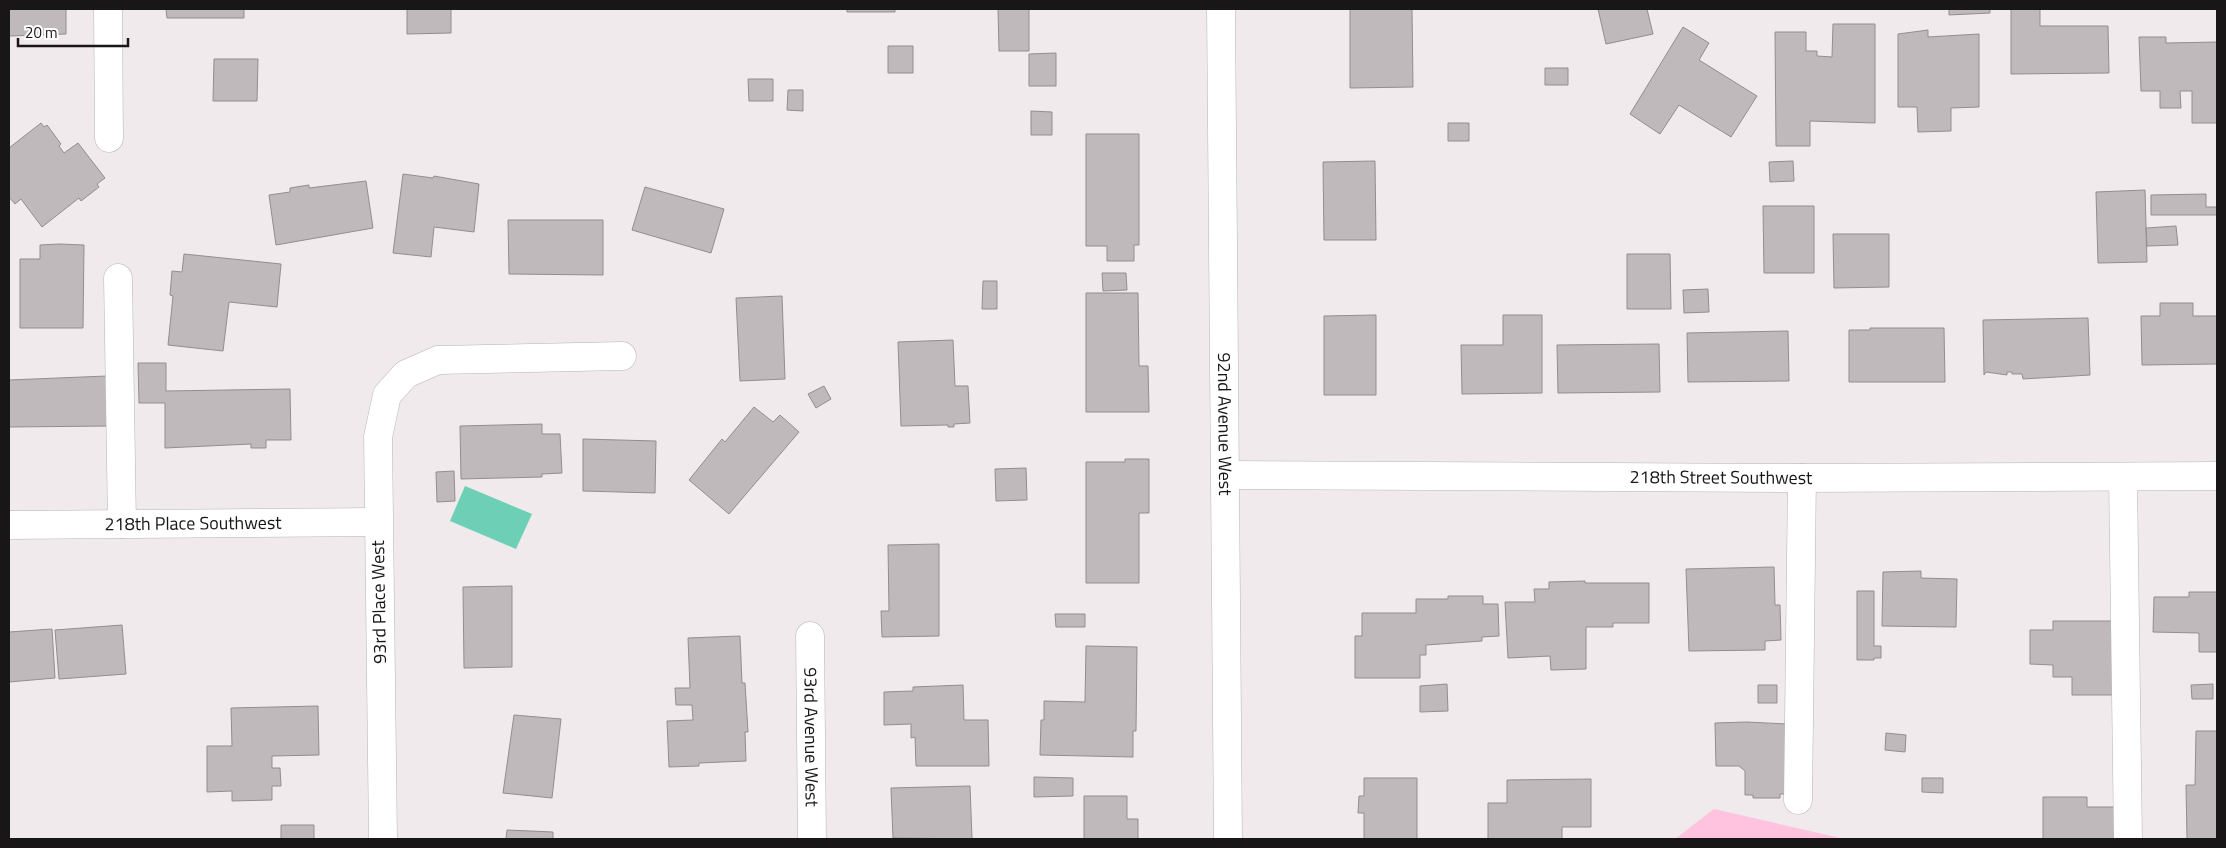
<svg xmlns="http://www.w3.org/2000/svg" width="2226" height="848" font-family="'Titillium Web',sans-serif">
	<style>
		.green { fill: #ffc2df }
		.water { fill: #6ecfb7 }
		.building { fill: #bfb9bc; stroke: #928d8f }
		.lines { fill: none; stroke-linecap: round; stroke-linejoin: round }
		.minor-casing { stroke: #b8b3b5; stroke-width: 29 }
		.minor { stroke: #fff; stroke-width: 28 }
		.labels { text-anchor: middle; stroke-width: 4; stroke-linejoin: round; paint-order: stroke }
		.street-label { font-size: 18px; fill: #181617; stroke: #fff }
	</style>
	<rect width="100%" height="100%" fill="#f0eaec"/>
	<!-- green -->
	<path class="green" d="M1714 809 1845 839H1675Z"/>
	<!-- water -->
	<path class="water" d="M465 486 532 514 516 549 450 521Z"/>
	<!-- building -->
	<path class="building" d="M9 9H66V34L9 36Z
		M166 9H244V18H167Z
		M407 9H451V33L407 34Z
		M847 9H895V12H847Z
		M998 9H1029V51H999Z
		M1350 9H1412L1413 87 1350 88Z
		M1598 9H1647L1653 34 1606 44Z
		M1949 9H1990V13L1949 15Z
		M2011 9H2040V26H2108L2109 73 2011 74Z
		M1833 24H1875V123L1810 121V146H1776L1775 32H1806V51H1817V56L1832 57Z
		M1683 27 1709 43 1699 60 1757 96 1731 137 1679 105 1660 134 1630 114Z
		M1928 30V37L1979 34V107L1951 108V131L1918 132 1917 107H1898V34Z
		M2139 37H2166V43L2217 42V123H2192V91H2180L2181 108H2160V91H2141Z
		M888 46H913V73H888Z
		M1056 53V86H1029V54Z
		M214 59H258L257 101H213Z
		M1545 68H1568V85H1545Z
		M748 79H773V101H749Z
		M788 90H803V111L787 110Z
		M1031 111 1052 112V135H1031Z
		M41 123 44 127 47 125 61 144 59 146 64 153 78 143 105 178 97 184 99 187 81 201 79 198 42 227 21 199 15 204 9 197V148Z
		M1448 123H1469V141H1448Z
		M1086 134H1139V245H1134V261H1107V246H1086Z
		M1375 161 1376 240H1324L1323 162Z
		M1793 161 1794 181 1770 182 1769 162Z
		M403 174 433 178 434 176 479 184 474 232 434 227 431 257 393 253Z
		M366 181 373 228 276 245 269 195 290 192V188L309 185V188Z
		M645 187 724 209 711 253 632 230Z
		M2145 190 2147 262 2098 263 2096 192Z
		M2206 194V207H2217V215H2151V195Z
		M1763 206H1814V273H1764Z
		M508 220H603V275L509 274Z
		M2176 226 2178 245 2147 246 2146 228Z
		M1833 234H1889V287L1834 288Z
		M59 244 84 245 83 328H20V259H40V245Z
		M184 254 281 264 277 307 229 302 223 351 168 345 173 296 170 295 172 271 182 272Z
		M1627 254H1670L1671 309H1627Z
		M1102 273H1126L1127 290 1103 291Z
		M983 281H997V309H982Z
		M1708 289 1709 312 1684 313 1683 290Z
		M1086 293H1138L1139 366H1148L1149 412H1086Z
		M782 296 785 379 740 381 736 298Z
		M2160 303H2193V316H2217V364L2142 365 2141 316H2160Z
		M1376 315V395H1324V316Z
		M1503 315H1542V393L1462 394 1461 345H1503Z
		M2088 318 2090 375 2023 379 2022 374H2012V372H2007V375L1986 372 1984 375 1983 320Z
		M1870 328H1944L1945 382H1849V330H1870Z
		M1788 331 1789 381 1688 382 1687 333Z
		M953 340 955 386H968L970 423 954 424V427H948V425L901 426 898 342Z
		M1659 344 1660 392 1558 393 1557 345Z
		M138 363H166V391L290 389 291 440H266V448H251V444L165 448V403H139Z
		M107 376 109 426 9 427V380Z
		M824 386 831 399 816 408 808 394Z
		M754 407 773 422 780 415 799 432 729 514 689 480 722 439 725 442Z
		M542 424V434H560L562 473 542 474V477L461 479 460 426Z
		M583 439 656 441 655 493 583 491Z
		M1125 459H1149V513H1139V583H1086V462H1125Z
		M1026 468 1027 500 996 501 995 469Z
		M454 471 455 501 437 502 436 472Z
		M939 544V636L882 637 881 611H889L888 545Z
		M1774 567 1775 605H1780L1781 640 1765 641V650L1689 651 1686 569Z
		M1921 571V578L1957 579 1956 627 1882 626 1883 572Z
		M1585 581V583H1649V623H1613V627H1586V669L1551 670 1550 656 1508 658 1505 602H1535L1534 589H1549V582Z
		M512 586V667L464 668 463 587Z
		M1857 591H1874V646H1881V658H1874V660H1857Z
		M2189 592H2217V652H2199V633L2153 632 2154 597H2189Z
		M1448 596H1483V604H1498L1499 636 1482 637V641L1426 645V655H1420V678H1355V636H1362V613H1416V599H1448Z
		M1055 614H1085V627H1056Z
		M2053 621H2113L2115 695H2072V677H2053V665L2030 664V630H2053Z
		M122 625 126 674 59 679 55 630Z
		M52 629 55 678 9 682V632Z
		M740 636 742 683H745L748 732H745L746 761 699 763V766L669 767 667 721 693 720 692 705H676L675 688H690L688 638Z
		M1086 646 1137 647 1136 731H1133V757L1040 755 1041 720H1044V701L1085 702Z
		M1447 684 1448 711 1420 712V686Z
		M2213 684V699H2192L2191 685Z
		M963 685 964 720H988L989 766H916L915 737 911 738V724L884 725V692L913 691V687Z
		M1758 685H1777V703H1758Z
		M318 706 319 755 272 756V768H280L281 786H272V800L232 801V791L207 792V746H232L231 708Z
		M514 715 561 719 552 798 503 793Z
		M1747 722 1787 724V794H1780V798H1753V795H1745V771L1739 766H1716L1715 723Z
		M2196 731H2217V839H2187L2186 785H2195Z
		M1886 733 1906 735 1905 752 1885 750Z
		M1034 777 1073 778V796L1034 797Z
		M1364 778H1417V839H1364V813H1358L1359 796H1364Z
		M1922 778H1943V793L1922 792Z
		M1591 779V827H1562V839H1488V803H1507V780Z
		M970 786 972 839 893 838 891 788Z
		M1084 796H1127V819H1138V839H1084Z
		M2043 797H2087V807H2115L2116 839H2043Z
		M281 825H314V839H281Z
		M507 830 553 832V839H506Z"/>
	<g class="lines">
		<defs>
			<g id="minor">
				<path d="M108 9 109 138"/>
				<path id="s1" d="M1221 9 1228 839"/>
				<path d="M118 278 122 524"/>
				<path id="s2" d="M1226 475 1802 478 2217 476"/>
				<path d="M2123 477 2128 839"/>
				<path id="s3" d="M9 525 378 522"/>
				<path id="s4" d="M810 636 812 839"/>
				<path d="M1798 800 1802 478"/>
				<path d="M383 839 378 437 387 395 406 374 438 360 622 356"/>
			</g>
		</defs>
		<!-- minor casing -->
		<use href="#minor" class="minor-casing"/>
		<!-- minor -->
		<use href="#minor" class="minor"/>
	</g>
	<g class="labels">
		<!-- street labels -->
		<g class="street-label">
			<text dy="6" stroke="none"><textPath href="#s1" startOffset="415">92nd Avenue West</textPath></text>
			<text dy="6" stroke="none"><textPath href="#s2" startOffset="495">218th Street Southwest</textPath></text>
			<text dy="6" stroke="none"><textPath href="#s3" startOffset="184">218th Place Southwest</textPath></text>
			<text transform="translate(379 602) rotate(-91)" y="6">93rd Place West</text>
			<text dy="6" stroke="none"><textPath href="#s4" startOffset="101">93rd Avenue West</textPath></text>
		</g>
	</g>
	<!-- border -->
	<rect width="2226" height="848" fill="none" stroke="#181617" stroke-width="20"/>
	<!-- scale -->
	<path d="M18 38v8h110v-8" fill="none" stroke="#181617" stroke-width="2.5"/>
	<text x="25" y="38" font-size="15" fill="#181617" stroke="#ffffff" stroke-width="4" paint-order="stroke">20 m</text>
</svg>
